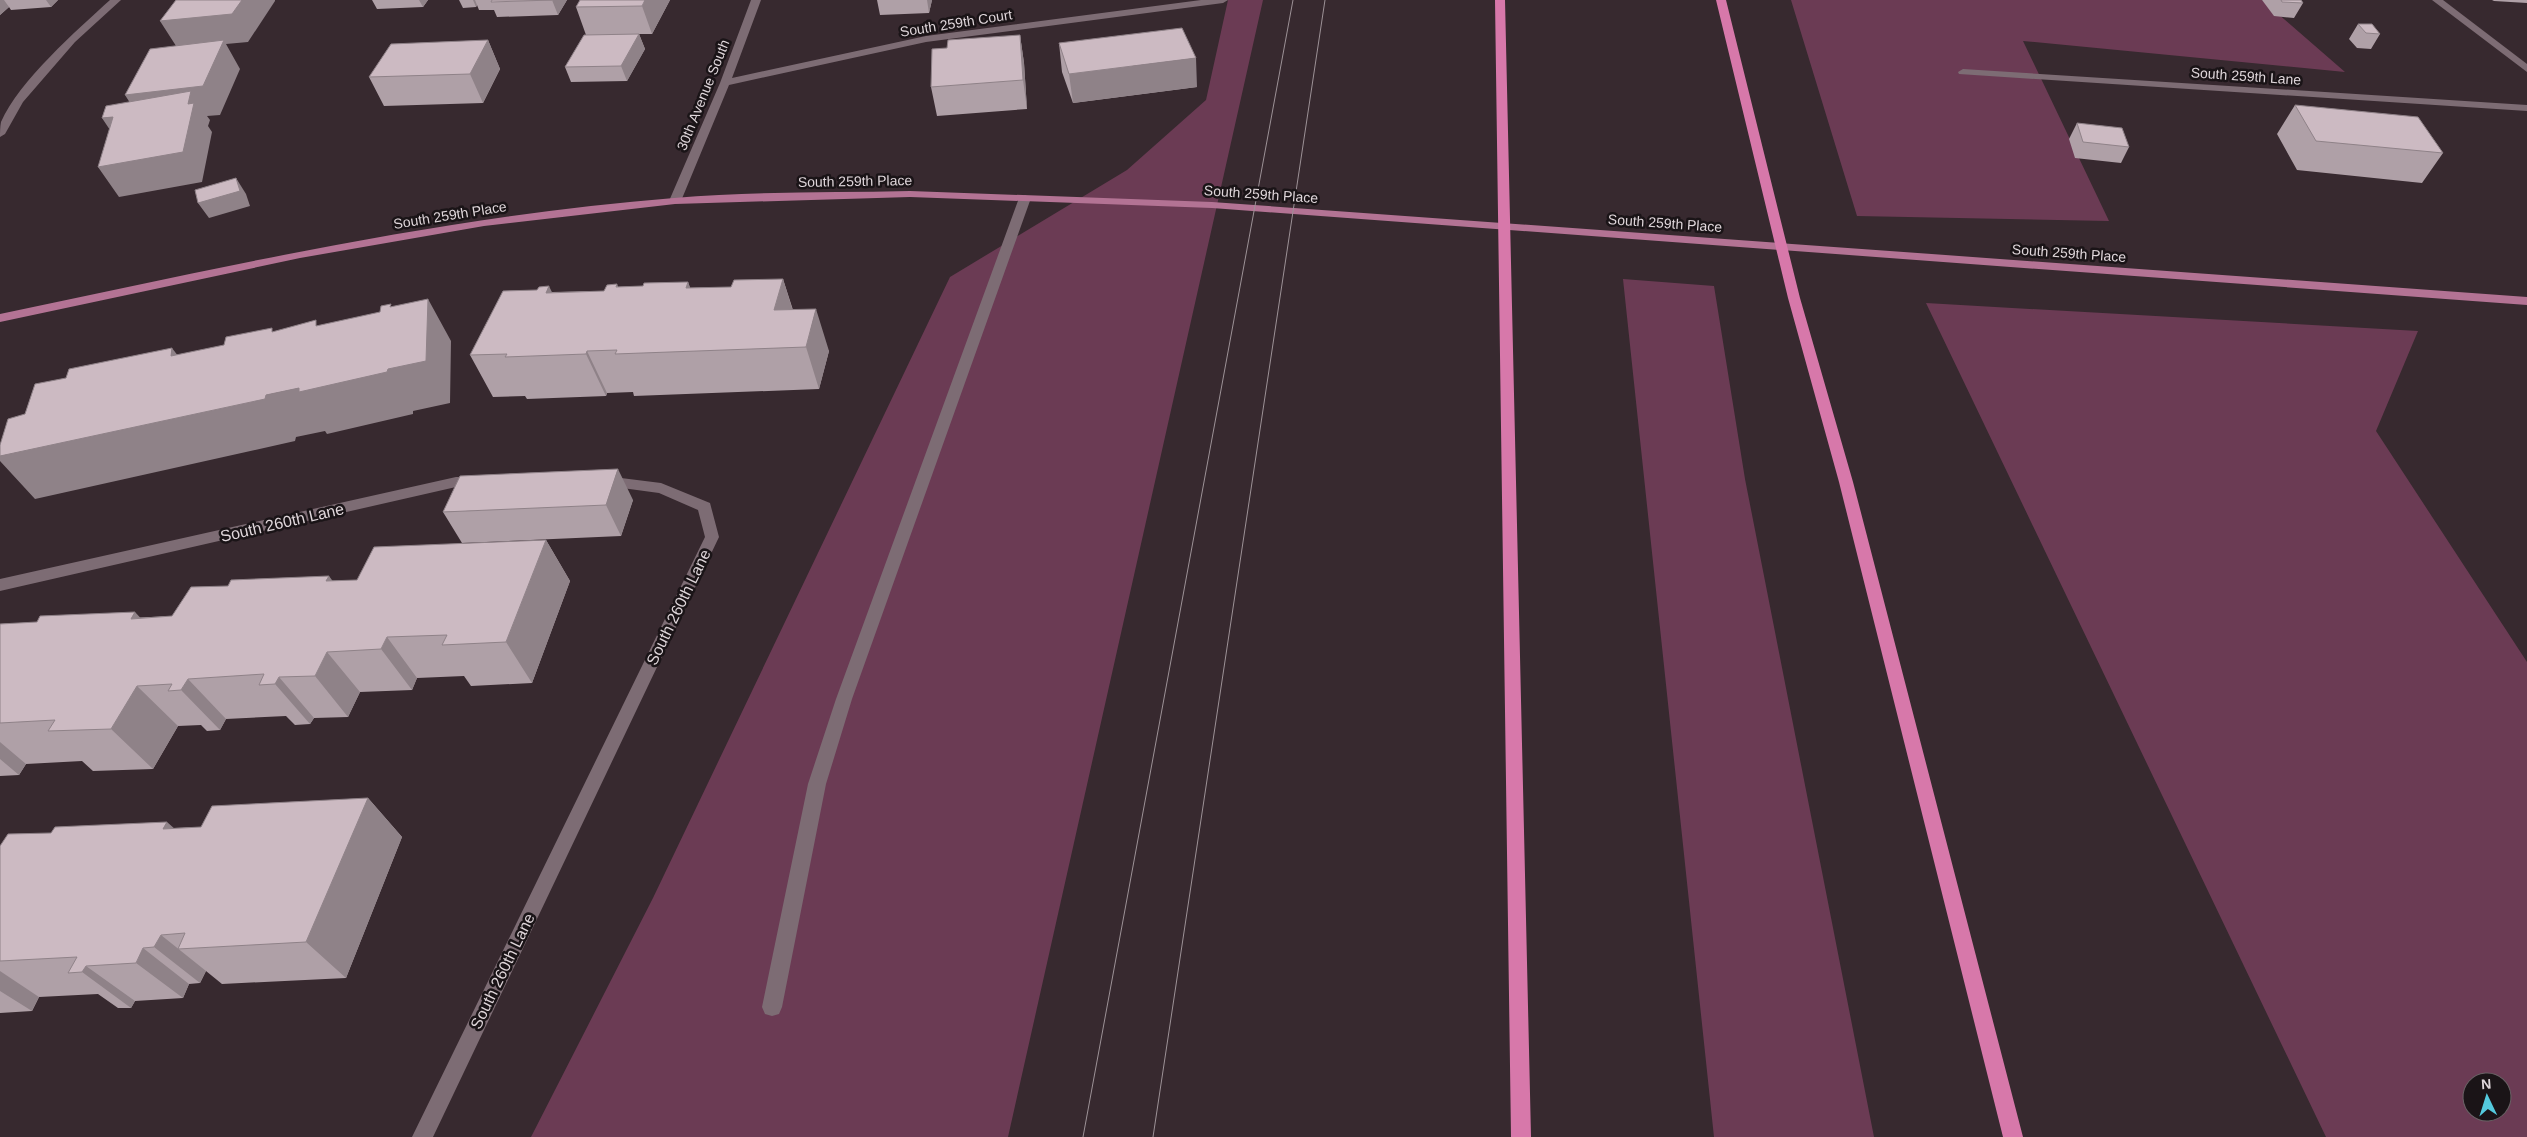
<svg xmlns="http://www.w3.org/2000/svg" width="2527" height="1137" font-family="Helvetica,sans-serif">
	<style>
		.green { fill: #6b3b54; fill-rule: evenodd }
		.lines { fill: none; stroke-linecap: round; stroke-linejoin: round }
		.minor { fill: #7d6c74; fill-rule: evenodd }
		.major { fill: #b37394; fill-rule: evenodd }
		.highway { fill: #d778aa; fill-rule: evenodd }
		.tram { stroke: #9d9297; stroke-width: 1 }
		.wall { fill: #afa0a7 }
		.shaded-wall { fill: #8f8288 }
		.building { fill: #ccbac2; stroke: #8f8288 }
		.labels { text-anchor: middle; stroke-width: 5; stroke-linejoin: round; paint-order: stroke }
		.far-street-label { font-size: 14px; fill: #dfd6da; stroke: #1a1417 }
		.street-label { font-size: 16px; fill: #dfd6da; stroke: #1a1417 }
	</style>
	<rect width="100%" height="100%" fill="#37292f"/>
	<!-- green -->
	<path class="green" d="M1228 0H1263L1008 1137H531L653 898 950 277 1127 170 1206 100Z
		M1791 0H2262L2345 72 2023 41 2109 221 1857 216Z
		M1623 279 1714 286 1745 479 1874 1137H1714Z
		M1926 303 2418 331 2376 431 2527 662V1137H2326ZM2472 1082H2502V1112H2472Z"/>
	<g class="lines">
		<!-- minor -->
		<path class="minor" d="M110 0H121L75 42 23 102 5 134 0 137C0 132 0 127 1 122 19 81 77 30 110 0Z
			M751 0H761L732 78 926 36 1201 0H1228L1223 3 926 42 729 85 681 201 679 203H671L669 201 720 83Z
			M2432 0H2443L2527 64V72Z
			M1963 69 2527 105V111L1959 74 1958 72Z
			M1025 195 1031 198 852 699 826 784 782 1007 779 1014 772 1016 765 1014 762 1007 808 784 836 699 1019 198Z
			M605 476 661 483 710 503 719 537 433 1137H412L705 537 698 510 659 493 600 485 598 481 600 477Z
			M456 477H477L484 482 477 487H456L0 591V579Z"/>
		<!-- major -->
		<path class="major" d="M910 191 1212 202 2527 297V305L1212 208 910 197 675 204 484 226 300 258 0 322V314C223 267 446 216 674 198 752 191 832 193 910 191Z"/>
		<!-- highway -->
		<path class="highway" d="M1495 0H1505L1531 1137H1511Z
			M1716 0H1726L1800 298 1853 482 2023 1137H2003L1839 482 1788 298Z"/>
		<!-- tram -->
		<path class="tram" d="M1083 1137 1293 0
			M1153 1137 1325 0"/>
	</g>
	<!-- wall -->
	<path class="wall" d="M0 0H58L51 7 11 10 9 7 0 15Z
		M372 0H428L423 7 377 9Z
		M459 0H567L558 15 497 17 494 10H479L477 5 476 7 463 8Z
		M670 0 652 34H639L645 49 627 81 571 82 565 67 586 35 576 7Z
		M877 0H932L929 13 880 15Z
		M2262 0H2301L2303 3 2294 18 2274 16Z
		M2492 0H2527V3L2494 1Z
		M2358 24 2380 34 2371 49 2357 48 2349 39Z
		M1020 35 1024 63 1027 109 937 116 931 87 947 48Z
		M488 40 500 69 483 103 384 106 369 77Z
		M1059 43 1197 87 1073 103 1062 72Z
		M2295 105 2443 153 2422 183 2297 170 2277 134Z
		M2077 123 2129 147 2121 163 2075 158 2069 139Z
		M783 279 793 310 829 351 819 389 634 396 633 392 607 393 606 396 527 399 525 396 493 397 470 355 537 290 552 292 604 291 617 284 618 287 643 286 688 282 690 288 731 287Z
		M633 500 621 536 462 543 443 512Z
		M546 540 570 581 532 683 471 686 464 676 417 678 412 690 360 692 348 717 314 718 310 724 295 725 286 716 226 719 220 730 207 731 201 725 178 726 153 769 93 771 82 761 26 764 19 775 0 776V624L172 616 228 586 357 580Z
		M368 798 402 837 346 978 222 984 206 971 200 983 189 984 183 998 135 1001 131 1008H118L98 994 39 997 32 1011 0 1013V846L174 828 201 827Z"/>
	<!-- shaded-wall -->
	<path class="shaded-wall" d="M0 0H4L9 7 0 15Z
		M46 0H58L51 7Z
		M242 0H275V1L248 42 226 44 240 69 220 115 207 116 210 120 208 126 212 132 202 182 119 197 98 167 144 125 125 95 178 49 160 21Z
		M419 0H428L423 7Z
		M473 0H475L477 5 476 7Z
		M552 0H567L558 15Z
		M645 0H670L652 34 642 6Z
		M927 0H932L929 13Z
		M639 34 645 49 627 81 621 66Z
		M1020 35 1024 63 1027 109 1023 80Z
		M488 40 500 69 483 103 470 74Z
		M1196 58 1197 87 1073 103 1069 74Z
		M113 117 122 148 102 118Z
		M236 178 246 194 250 206 209 218 198 203Z
		M783 279 796 321 774 310Z
		M688 282 704 324 686 288Z
		M549 286 569 328 546 293Z
		M428 299 451 341 450 403 413 411V414L327 434 325 431 296 437 295 441 35 499 0 461V456L266 395 388 369Z
		M816 309 829 351 819 389 806 347Z
		M172 348 204 390 171 356Z
		M587 351 607 393 606 396 586 354Z
		M618 469 633 500 621 536 606 505Z
		M546 540 570 581 532 683 506 642Z
		M329 576 360 618 326 581Z
		M135 612 174 654 131 619Z
		M387 637 417 678 412 690 381 649Z
		M327 652 360 692 348 717 315 676Z
		M279 677 314 718 310 724 275 684Z
		M188 679 226 719 220 730 181 690Z
		M137 686 178 726 153 769 111 729Z
		M0 742 26 764 19 775 0 759Z
		M368 798 402 837 346 978 306 942Z
		M167 822 210 860 163 829Z
		M161 935 206 971 200 983 154 947Z
		M143 948 189 984 183 998 136 963Z
		M86 966 135 1001 131 1008 82 972Z
		M0 971 39 997 32 1011 0 991Z"/>
	<!-- building -->
	<path class="building" d="M176 0H242L232 14 160 21Z
		M492 0H552L491 2Z
		M580 0H645L642 6 576 7Z
		M2281 0H2301L2303 3 2282 2Z
		M2358 24H2372L2380 34 2366 33Z
		M1182 28 1196 58 1069 74 1059 43Z
		M639 34 621 66 565 67 584 35Z
		M1020 35 1023 80 931 87 932 49 947 48 948 40Z
		M224 40 203 86 125 95 150 49Z
		M488 40 470 74 369 77 391 44Z
		M191 91 188 104 194 103 183 152 98 167 113 117 102 118 106 106Z
		M2295 105 2418 117 2443 153 2316 141Z
		M2077 123 2122 128 2129 147 2083 142Z
		M236 178 240 191 198 203 195 190Z
		M783 279 774 310 816 309 806 347 615 354 617 350 587 351 586 354 505 357 507 354 470 355 503 291 537 290 539 287 549 286 546 293 604 291 607 285 617 284 616 287 643 286 644 283 688 282 686 288 731 287 734 280Z
		M428 299 426 361 388 369 387 372 299 392V388L266 395 265 399 0 456V445L8 419 25 414 35 384 66 378 69 369 172 348 171 356 224 345 226 337 272 328V332L316 320V326L380 312 381 306 391 304 390 307Z
		M618 469 606 505 443 512 460 476Z
		M546 540 506 642 442 645 447 635 387 637 381 649 327 652 315 676 279 677 275 684 259 685 264 674 188 679 181 690 168 691 172 684 137 686 111 729 48 731 55 720 0 723V624L37 622 40 616 135 612 131 619 172 616 191 587 228 586 231 580 329 576 326 581 357 580 374 547Z
		M368 798 306 942 178 949 185 933 161 935 154 947 143 948 136 963 86 966 82 972 68 973 77 957 0 961V846L8 834 51 833 55 827 167 822 163 829 201 827 212 806Z"/>
	<g class="labels">
		<!-- far-street labels -->
		<g class="far-street-label">
			<text transform="translate(956 23) rotate(-9)" y="5">South 259th Court</text>
			<text transform="translate(2246 76) rotate(4)" y="5">South 259th Lane</text>
			<text transform="translate(703 95) rotate(-68)" y="5">30th Avenue South</text>
			<text transform="translate(855 181) rotate(-1)" y="5">South 259th Place</text>
			<text transform="translate(1261 194) rotate(4)" y="5">South 259th Place</text>
			<text transform="translate(450 215) rotate(-9)" y="5">South 259th Place</text>
			<text transform="translate(1665 223) rotate(4)" y="5">South 259th Place</text>
			<text transform="translate(2069 253) rotate(4)" y="5">South 259th Place</text>
		</g>
		<!-- street labels -->
		<g class="street-label">
			<text transform="translate(282 522) rotate(-13)" y="6">South 260th Lane</text>
			<text transform="translate(678 607) rotate(-64)" y="6">South 260th Lane</text>
			<text transform="translate(502 971) rotate(-64)" y="6">South 260th Lane</text>
		</g>
	</g>
	<!-- north arrow -->
	<g transform="translate(2487 1097) rotate(356)"><circle r="24" fill="#1a1417" stroke="#696265"/>
	<path d="M0-4L9 19L0 12L-9 19Z" fill="#54cade"/>
	<text y="-8" font-size="14" font-weight="bold" text-anchor="middle" fill="#dfd6da">N</text>
	</g>
</svg>
